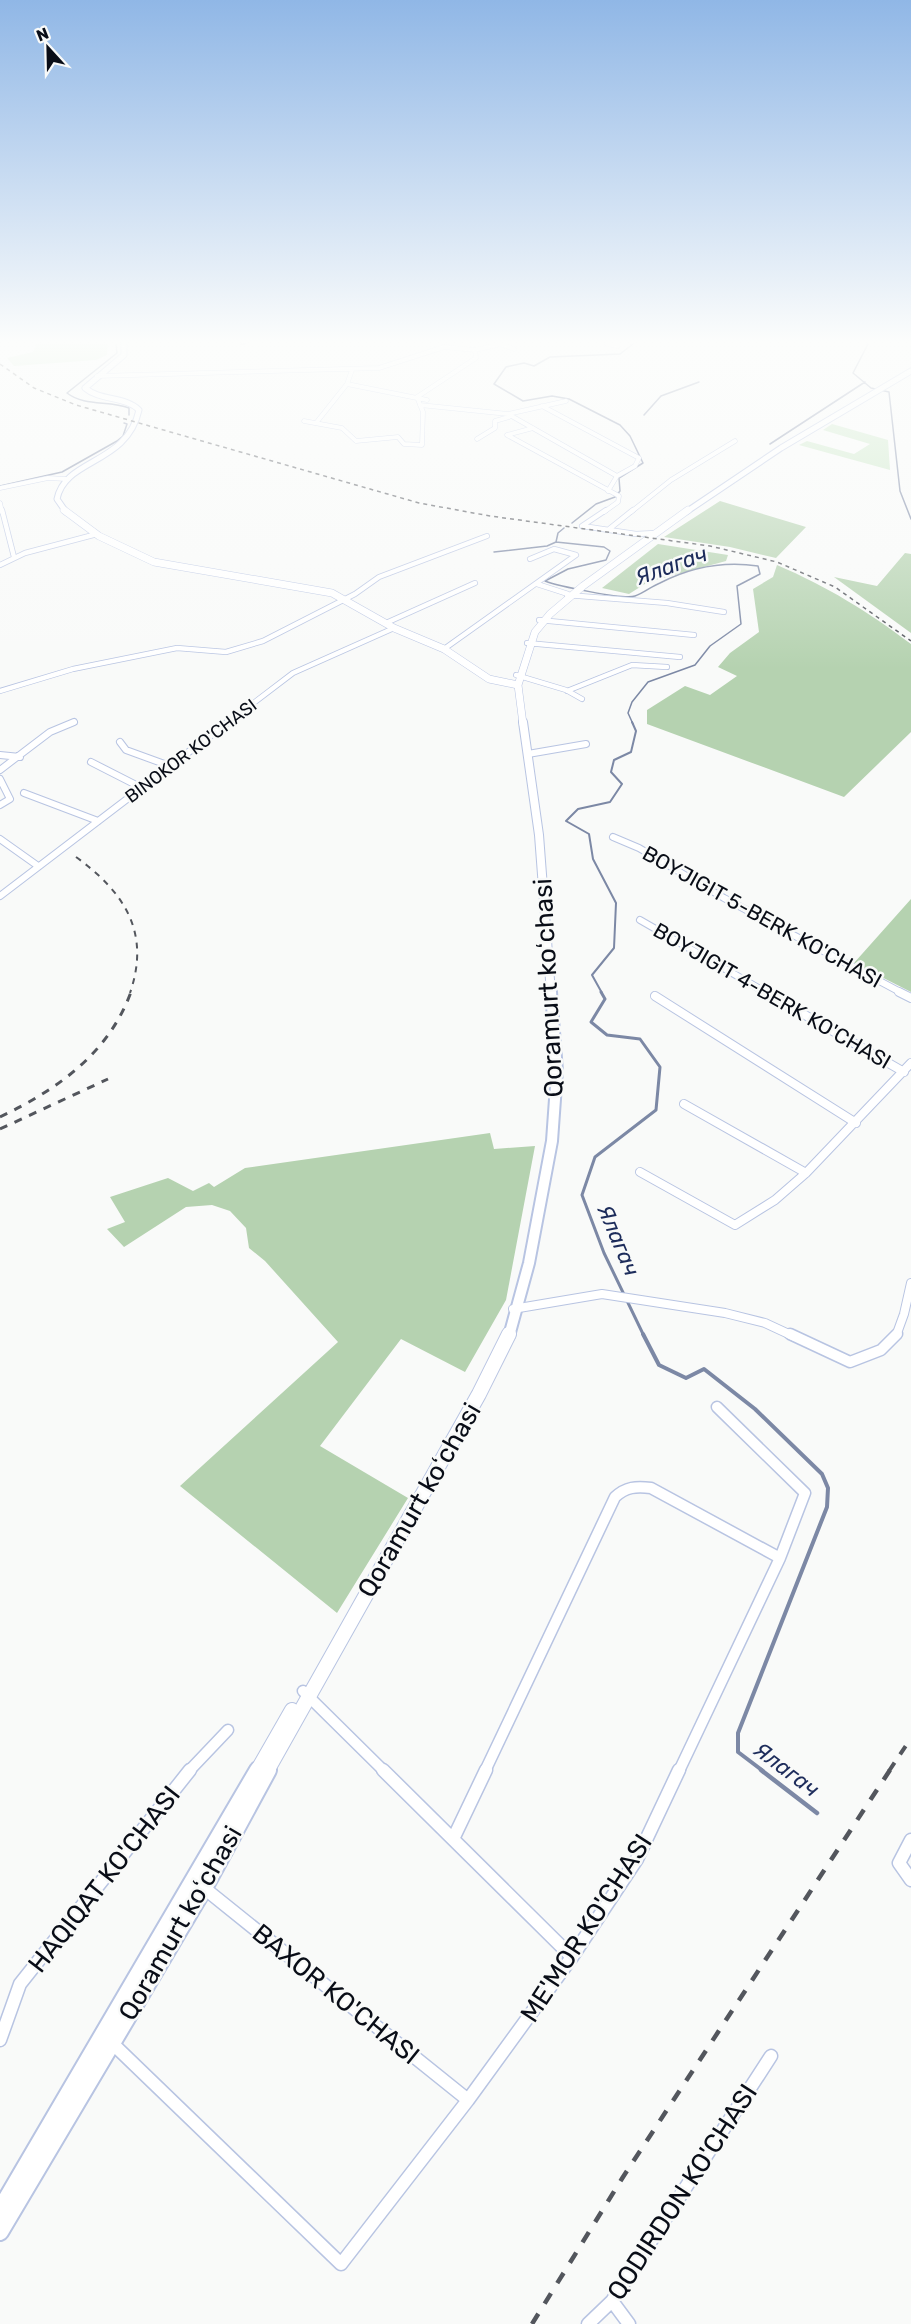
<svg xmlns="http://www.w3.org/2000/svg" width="911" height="2324" font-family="Rubik,sans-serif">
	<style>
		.green { fill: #c8e6c4 }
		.forest { fill: #b5d2b0 }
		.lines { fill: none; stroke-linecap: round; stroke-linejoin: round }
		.stream-far4 { stroke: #7c88a5; stroke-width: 1.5 }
		.stream-far3 { stroke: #7c88a5; stroke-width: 2 }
		.stream-far2 { stroke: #7c88a5; stroke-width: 3 }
		.stream-far1 { stroke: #7c88a5; stroke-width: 4 }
		.stream { stroke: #7c88a5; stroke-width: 4.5 }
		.minor-far5-casing { stroke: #b8c4e2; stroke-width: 5 }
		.minor-far4-casing { stroke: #b8c4e2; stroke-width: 6 }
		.minor-far3-casing { stroke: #b8c4e2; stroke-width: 8 }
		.minor-far2-casing { stroke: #b8c4e2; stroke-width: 10 }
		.minor-far1-casing { stroke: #b8c4e2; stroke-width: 13 }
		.minor-casing { stroke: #b8c4e2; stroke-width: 15 }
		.secondary-far5-casing { stroke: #b8c4e2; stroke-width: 7 }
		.secondary-far4-casing { stroke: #b8c4e2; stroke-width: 8 }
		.secondary-far3-casing { stroke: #b8c4e2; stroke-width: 10 }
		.secondary-far2-casing { stroke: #b8c4e2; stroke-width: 14 }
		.secondary-far1-casing { stroke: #b8c4e2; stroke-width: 16 }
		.secondary-casing { stroke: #b8c4e2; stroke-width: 20 }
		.minor-far5 { stroke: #fff; stroke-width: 4 }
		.minor-far4 { stroke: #fff; stroke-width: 4.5 }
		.minor-far3 { stroke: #fff; stroke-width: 6 }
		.minor-far2 { stroke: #fff; stroke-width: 8 }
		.minor-far1 { stroke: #fff; stroke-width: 10 }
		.minor { stroke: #fff; stroke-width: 12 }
		.secondary-far5 { stroke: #fff; stroke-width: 5 }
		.secondary-far4 { stroke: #fff; stroke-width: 7 }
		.secondary-far3 { stroke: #fff; stroke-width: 8 }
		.secondary-far2 { stroke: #fff; stroke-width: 10 }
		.secondary-far1 { stroke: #fff; stroke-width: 14 }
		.secondary { stroke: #fff; stroke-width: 16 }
		.rail-far4 { stroke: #53565d; stroke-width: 1.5; stroke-dasharray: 4 4; stroke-linecap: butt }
		.rail-far3 { stroke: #53565d; stroke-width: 2; stroke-dasharray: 6 6; stroke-linecap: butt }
		.rail-far2 { stroke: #53565d; stroke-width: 3; stroke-dasharray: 8 8; stroke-linecap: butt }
		.rail-far1 { stroke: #53565d; stroke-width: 4; stroke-dasharray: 10 10; stroke-linecap: butt }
		.rail { stroke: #53565d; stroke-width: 4.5; stroke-dasharray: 12 12; stroke-linecap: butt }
		.labels { text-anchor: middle; stroke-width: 5; stroke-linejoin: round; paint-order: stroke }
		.far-street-label { font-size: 18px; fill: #090d17; stroke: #f9faf9 }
		.street-label { font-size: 21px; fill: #090d17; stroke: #f9faf9 }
		.water-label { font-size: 22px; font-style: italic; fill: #1d2c5b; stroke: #f9faf9 }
		.near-street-label { font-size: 26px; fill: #090d17; stroke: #f9faf9 }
	</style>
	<rect width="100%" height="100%" fill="#f9faf9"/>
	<!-- green -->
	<path class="green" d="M36 344H108L107 355 96 360 14 366 7 358 33 352Z
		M832 424 888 440 890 470 799 445 807 441 854 454 870 444 823 430Z"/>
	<!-- forest -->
	<path class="forest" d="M720 501 806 527 776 558 730 547 664 537Z
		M658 544 728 555 726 561 648 582 629 594 602 588Z
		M905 553 911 554V633L834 577 877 586Z
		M777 565C828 587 867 611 911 644V732L844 797 647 724V710L685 686 710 695 737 676 718 667 730 653 759 632 753 589 773 577Z
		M911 899V992L854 963Z
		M490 1133 494 1149 535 1146 506 1300 465 1372 401 1339 320 1446 408 1498 337 1613 180 1486 338 1342 265 1261 249 1248 246 1228 230 1211 212 1205 186 1207 124 1247 107 1229 125 1222 110 1197 168 1178 193 1191 209 1183 214 1187 245 1168Z"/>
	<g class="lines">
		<!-- stream-far4 -->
		<path class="stream-far4" d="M116 344 117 353 67 393C85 407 109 400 129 408V415
			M241 344H245
			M868 344 853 373 871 388 889 392 900 491 911 519
			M644 415 661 396 699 382
			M770 444 865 382
			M0 486 62 472 117 441 123 436 127 424 124 423
			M572 523 596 504 615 497 620 491 619 478 643 463 630 436 620 425 569 399 552 396 523 401 494 384 506 367 524 363 534 366 550 357 620 354 633 344
			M556 542 604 547 610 551 606 560 568 569 545 581C558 586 624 600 635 596 644 593 652 586 660 583 691 567 724 561 758 566L760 574 737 586 741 624 710 646 695 665 648 682 632 702 628 713 633 724
			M494 552 547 546 556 542 558 533 564 528"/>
		<!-- stream-far3 -->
		<path class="stream-far3" d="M602 993 592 975 614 948 616 903 593 859 589 834 566 821 578 809 610 802 622 784 611 772 614 760 631 752 636 731 632 722"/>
		<!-- stream-far2 -->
		<path class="stream-far2" d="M601 992 605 999 591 1022 607 1035 640 1039 660 1067 656 1110 595 1157 582 1195 604 1253 644 1336"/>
		<!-- stream-far1 -->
		<path class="stream-far1" d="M643 1334 659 1365 686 1378 704 1369 755 1409 822 1474 828 1488 827 1507 738 1733V1752L763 1771"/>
		<!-- stream -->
		<path class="stream" d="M761 1770 817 1813"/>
		<defs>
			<path id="minor-far5" d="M499 344 514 349
				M607 344 618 346
				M97 376 379 368 444 347 475 350 501 344
				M347 384 427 400
				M420 405 508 414 566 401
				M542 406 639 458 635 466 617 476 608 491
				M508 414 617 476
				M304 421 342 428 356 441 398 437 404 444 422 445 423 412 417 397 476 358 475 350
				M316 423 347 384 352 370
				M533 428 507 435 619 496 618 502 604 512
				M477 439 495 428V421L509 417
				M0 488 48 478 66 479
				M0 503 2 512
				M631 512 671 480 735 441"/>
			<path id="minor-far4" d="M2 510 14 557
				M606 510 582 526 636 534 656 533
				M608 530 633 510
				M0 565 25 553 97 534
				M537 584 568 594
				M567 595 667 603 724 612
				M539 620 694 635
				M386 623 475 583
				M527 643 680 657
				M444 649 576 555 554 549 530 559
				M516 675 566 690 582 699
				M0 691 73 669 177 648 226 652 263 641 355 594 379 577 487 536
				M567 691 632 665 667 667
				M70 724 74 722
				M226 724 293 673 394 628"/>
			<path id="minor-far3" d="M120 742 126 750 170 766
				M528 754 586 744
				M0 755 20 757
				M91 762 142 788
				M0 770 50 732 74 722
				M0 779 10 799 0 805
				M24 793 98 821
				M613 837 639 848 724 898 902 993
				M0 839 38 866
				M0 896 228 722
				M640 920 767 993"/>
			<path id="minor-far2" d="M765 992 904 1072
				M899 992 911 998
				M655 996 856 1123
				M684 1104 806 1173
				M640 1172 735 1225 775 1200 806 1173 911 1063
				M513 1309 602 1294 725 1313 765 1323 793 1336
				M896 1336 904 1314 911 1283"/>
			<path id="minor-far1" d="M790 1334 850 1362 881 1350 897 1334
				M303 1691 384 1771
				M189 1771 228 1730
				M485 1771 615 1497C626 1487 636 1486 651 1488L780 1558
				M679 1771 780 1558 805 1493 717 1407"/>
			<path id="minor" d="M383 1770 572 1957
				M454 1837 486 1770
				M911 1840 899 1863 911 1880
				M204 1888 468 2100
				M0 2040 20 1984 190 1770
				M112 2043 341 2264 468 2100 572 1957 637 1859 679 1770
				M612 2301 629 2324
				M588 2324 612 2301 771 2056"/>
			<path id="secondary-far5" d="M66 512 57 499C65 458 127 465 139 410 125 396 100 401 85 388L124 355V344
				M686 512 781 448 911 371"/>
			<path id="secondary-far4" d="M64 510 99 536 154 562 332 593 394 628 444 649 489 679 518 685
				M523 724 518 685 535 632 550 614 583 586 688 510"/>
			<path id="secondary-far3" d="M523 722 539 835 551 993"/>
			<path id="secondary-far2" d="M509 1336 529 1263 552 1141 557 1071 551 992"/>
			<path id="secondary-far1" d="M257 1771 292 1710
				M267 1771 479 1394 509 1334"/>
			<path id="secondary" d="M0 2210 258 1770
				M0 2232 204 1888 268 1770"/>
		</defs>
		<!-- minor-far5 casing -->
		<use href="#minor-far5" class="minor-far5-casing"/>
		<!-- minor-far4 casing -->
		<use href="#minor-far4" class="minor-far4-casing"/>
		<!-- minor-far3 casing -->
		<use href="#minor-far3" class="minor-far3-casing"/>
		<!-- minor-far2 casing -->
		<use href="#minor-far2" class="minor-far2-casing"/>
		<!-- minor-far1 casing -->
		<use href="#minor-far1" class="minor-far1-casing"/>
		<!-- minor casing -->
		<use href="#minor" class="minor-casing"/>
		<!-- secondary-far5 casing -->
		<use href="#secondary-far5" class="secondary-far5-casing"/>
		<!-- secondary-far4 casing -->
		<use href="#secondary-far4" class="secondary-far4-casing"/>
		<!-- secondary-far3 casing -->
		<use href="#secondary-far3" class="secondary-far3-casing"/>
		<!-- secondary-far2 casing -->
		<use href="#secondary-far2" class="secondary-far2-casing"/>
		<!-- secondary-far1 casing -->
		<use href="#secondary-far1" class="secondary-far1-casing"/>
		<!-- secondary casing -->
		<use href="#secondary" class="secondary-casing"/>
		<!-- minor-far5 -->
		<use href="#minor-far5" class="minor-far5"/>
		<!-- minor-far4 -->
		<use href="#minor-far4" class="minor-far4"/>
		<!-- minor-far3 -->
		<use href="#minor-far3" class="minor-far3"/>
		<!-- minor-far2 -->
		<use href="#minor-far2" class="minor-far2"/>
		<!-- minor-far1 -->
		<use href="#minor-far1" class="minor-far1"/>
		<!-- minor -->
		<use href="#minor" class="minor"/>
		<!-- secondary-far5 -->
		<use href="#secondary-far5" class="secondary-far5"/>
		<!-- secondary-far4 -->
		<use href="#secondary-far4" class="secondary-far4"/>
		<!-- secondary-far3 -->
		<use href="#secondary-far3" class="secondary-far3"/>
		<!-- secondary-far2 -->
		<use href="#secondary-far2" class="secondary-far2"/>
		<!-- secondary-far1 -->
		<use href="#secondary-far1" class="secondary-far1"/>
		<!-- secondary -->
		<use href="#secondary" class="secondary"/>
		<!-- rail-far4 -->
		<path class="rail-far4" d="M0 364 34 388 76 405 419 503 490 516 710 546 777 562 835 587 911 641"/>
		<!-- rail-far3 -->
		<path class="rail-far3" d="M76 857C124 892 151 932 130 993"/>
		<!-- rail-far2 -->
		<path class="rail-far2" d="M0 1117C58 1089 108 1054 131 992
			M0 1129 108 1079"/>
		<!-- rail-far1 -->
		<path class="rail-far1" d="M889 1771 911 1738"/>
		<!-- rail -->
		<path class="rail" d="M532 2324 623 2177 890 1770"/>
	</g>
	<!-- sky -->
	<linearGradient id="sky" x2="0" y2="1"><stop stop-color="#90b7e6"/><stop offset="0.51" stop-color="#fcfdfc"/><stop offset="1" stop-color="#fcfdfc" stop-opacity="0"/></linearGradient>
	<rect width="911" height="669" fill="url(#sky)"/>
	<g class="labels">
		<!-- far-street labels -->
		<g class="far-street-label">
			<text transform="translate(191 751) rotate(-37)" y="6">BINOKOR KO'CHASI</text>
		</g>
		<!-- street labels -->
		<g class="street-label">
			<text transform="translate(762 917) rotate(29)" y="7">BOYJIGIT 5-BERK KO'CHASI</text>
			<text transform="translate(772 996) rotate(30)" y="7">BOYJIGIT 4-BERK KO'CHASI</text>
		</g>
		<!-- water labels -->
		<g class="water-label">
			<text transform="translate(671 565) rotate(-20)" y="8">Ялагач</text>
			<text transform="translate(619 1240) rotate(67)" y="8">Ялагач</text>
			<text transform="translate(787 1769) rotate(37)" y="8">Ялагач</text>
		</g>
		<!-- near-street labels -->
		<g class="near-street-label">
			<text transform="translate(548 988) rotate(-93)" y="9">Qoramurt koʻchasi</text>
			<text transform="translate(419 1500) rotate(-60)" y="9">Qoramurt koʻchasi</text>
			<text transform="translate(104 1879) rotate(-52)" y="9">HAQIQAT KO'CHASI</text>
			<text transform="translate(180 1923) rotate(-60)" y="9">Qoramurt koʻchasi</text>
			<text transform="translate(586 1928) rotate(-57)" y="9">ME'MOR KO'CHASI</text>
			<text transform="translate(336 1994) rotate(39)" y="9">BAXOR KO'CHASI</text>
			<text transform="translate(682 2192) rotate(-57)" y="9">QODIRDON KO'CHASI</text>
		</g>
	</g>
	<!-- north arrow -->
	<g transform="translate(48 48) rotate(338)" stroke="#f9faf9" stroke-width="4.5" paint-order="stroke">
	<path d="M0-4.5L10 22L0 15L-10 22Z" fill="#090d17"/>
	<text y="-9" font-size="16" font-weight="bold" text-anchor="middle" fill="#090d17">N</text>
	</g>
</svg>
